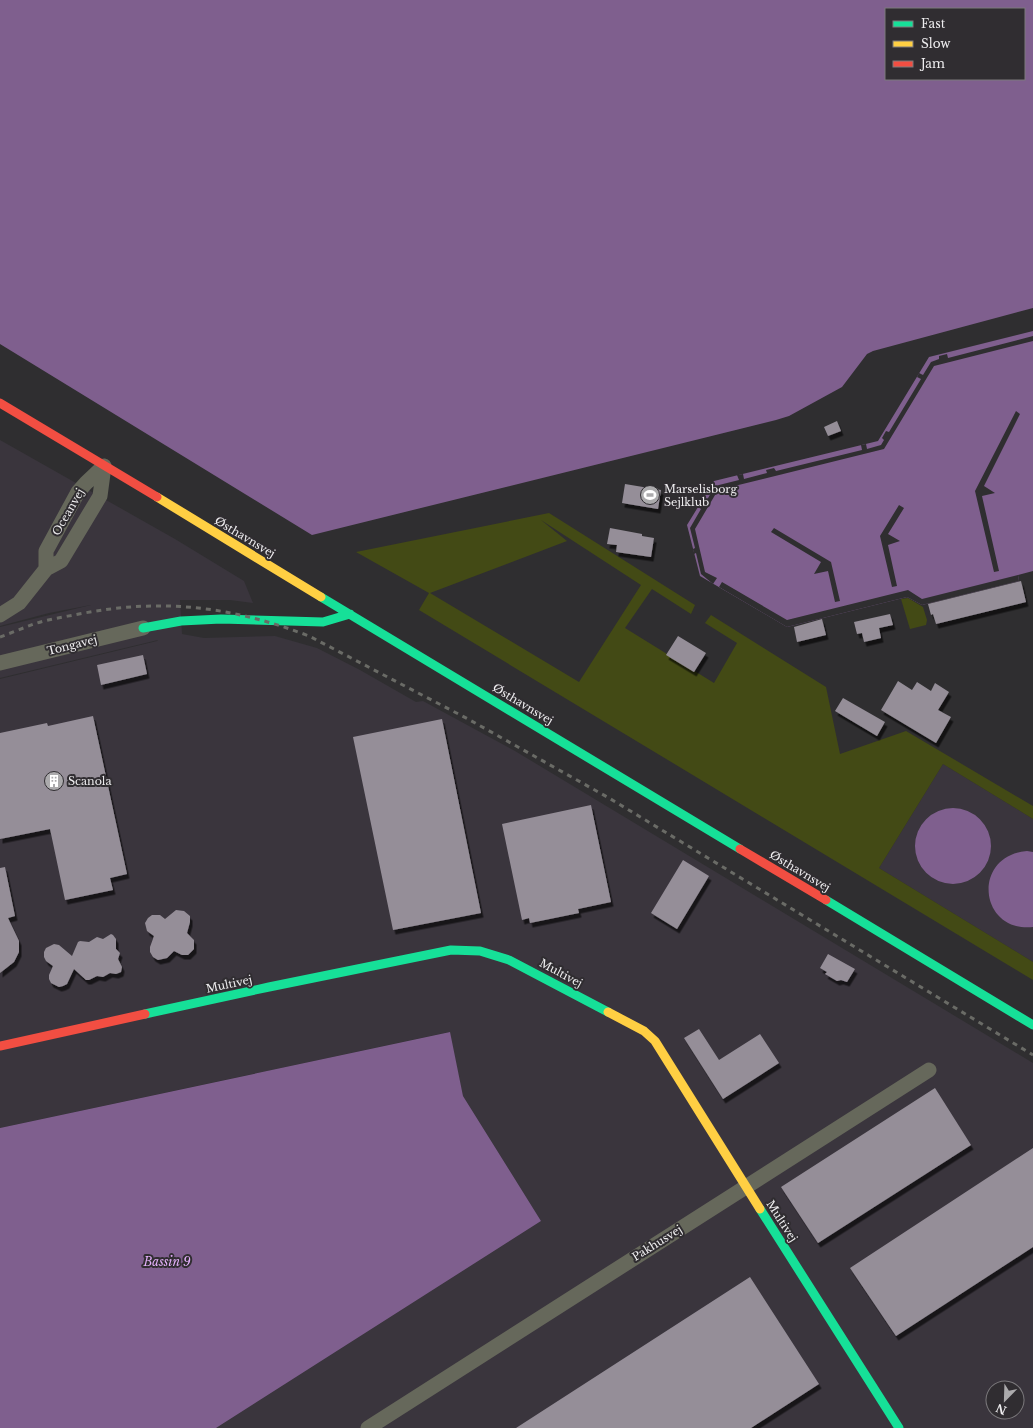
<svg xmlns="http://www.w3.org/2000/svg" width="1033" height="1428" font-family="'Libre Baskerville',serif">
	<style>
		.built { fill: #3a353d; fill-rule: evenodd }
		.green { fill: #434a15; fill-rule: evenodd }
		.water { fill: #7f5f8e; fill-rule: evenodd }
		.pier { fill: #2f2e30 }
		.building { fill: #958e98; filter: url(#shadow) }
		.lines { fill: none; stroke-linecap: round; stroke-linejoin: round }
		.street { stroke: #66685b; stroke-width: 15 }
		.fast { stroke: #16e098; stroke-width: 9 }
		.slow { stroke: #ffcf43; stroke-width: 9 }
		.jam { stroke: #f24e42; stroke-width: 9 }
		.rail { stroke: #6a6b66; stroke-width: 3; stroke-dasharray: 5 5; stroke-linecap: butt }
		.labels { text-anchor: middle; stroke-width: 4; stroke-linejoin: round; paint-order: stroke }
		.poi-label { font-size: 11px; fill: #eeedef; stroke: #302d31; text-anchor: start }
		.street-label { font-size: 11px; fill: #eeedef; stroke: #302d31 }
		.water-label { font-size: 12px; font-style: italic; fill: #e4b0fb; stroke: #302d31 }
	</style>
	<defs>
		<filter id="shadow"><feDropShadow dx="2.5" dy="4.5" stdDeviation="0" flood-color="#0009"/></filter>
	</defs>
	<rect width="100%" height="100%" fill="#2f2e30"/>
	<!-- built -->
	<path class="built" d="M0 440 175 539 244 581 253 603 230 600H180L182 634 204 638 275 636 317 648 360 670 416 702 423 701 515 751 1033 1063V1428H216L541 1221 463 1096 449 1032 0 1128V679L157 641 158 640 0 678V627L91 605 49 613 0 626ZM993 1388H1017V1412H993Z
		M943 764 1033 819V962L879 868Z"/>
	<!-- green -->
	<path class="green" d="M549 513 695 605 691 614 652 589 625 628 714 683 737 643 705 623 711 615 826 687 840 754 906 731 1033 806V819L943 764 879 868 1033 962V980L419 610 429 593 356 552ZM541 520 641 585 579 682 430 593 567 541Z
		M908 598 923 607 927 620 926 625 910 629 901 599Z"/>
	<!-- water -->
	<path class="water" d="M0 0H1033V308L873 351 867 354 842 387 789 416 776 420 312 535 0 344ZM886 9H1024V79H886Z
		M1033 331V571L1018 575 1019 581 922 605 907 597 787 627 700 576 687 525 714 481 878 441 929 357Z
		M915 846a38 38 0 1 1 76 0a38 38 0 1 1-76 0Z
		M1027 851 1033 852V927C979 933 971 856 1027 851Z
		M450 1032 463 1096 541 1221 216 1428H0V1128Z"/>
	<!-- pier -->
	<path class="pier" d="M1033 336V341L934 366 884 449 718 490 695 529 705 572 717 578 713 584 701 574 696 553 694 554 693 549 695 548 690 528 701 509 698 507 701 503 704 505 715 486 739 480 737 475 743 474 744 479 767 473 766 470 774 468 776 471 862 450 861 445 866 444 867 449 881 445 884 440 882 438 886 431 889 432 921 379 917 377 919 373 923 375 931 362 939 359V356L947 354 948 358Z
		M1016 411 1020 414 984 486 995 493 982 496 999 571 994 572 975 491Z
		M899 505 904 508 888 534 900 541 888 545 897 586 892 587 880 536Z
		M774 528 831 562 840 601 835 602 828 571 814 574 821 562 771 532Z
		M1018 575 1019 581 922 605 907 597 787 627 719 587 722 582 787 620 908 590 922 599Z"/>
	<!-- building -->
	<path class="building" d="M837 421 841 431 828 436 824 427Z
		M625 484 661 490 658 509 622 503Z
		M610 528 642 534V536L654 538 651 557 616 552 617 545 607 544Z
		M1021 581 1026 602 936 624 933 614 931 615 928 604Z
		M890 614 893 625 879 628 881 638 864 642 862 633 857 634 854 622Z
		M822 619 826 635 797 642 794 627Z
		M678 636 706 653 694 672 666 655Z
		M143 655 147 674 101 685 97 665Z
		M898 681 912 690 917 682 931 691 935 683 949 692 938 710 951 717 936 743 881 710Z
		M843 698 885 722 877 736 835 711Z
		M93 716 127 874 110 878 113 890 65 900 50 829 0 839V733L47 723 48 726Z
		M442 719 481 913 393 930 353 737Z
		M591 805 611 902 578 909 579 913 530 923 529 918 522 920 502 824Z
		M683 860 709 876 677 929 651 913Z
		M5 867 15 916 8 918 19 941V952L14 962 0 973V868Z
		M176 910 184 911 190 916V922L187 933 194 940V949L188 955H182L174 951 167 958 158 960 153 957 150 952V947L154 936 147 931 145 923 148 918 152 915H160L165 919Z
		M111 934 113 935 116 939V949L120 953 118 959 122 967 121 972 116 974 110 973 103 977 97 976 89 980H86L74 969 67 984 63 986 59 987 51 983 49 979V975L53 966 46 961 44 957V952L46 948 54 944 59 945 72 956 78 942 80 941 89 942 97 937 103 939Z
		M828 954 855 969 847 982 841 980 837 981 825 974 827 972 820 968Z
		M699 1029 719 1060 760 1034 779 1063 723 1099 684 1038Z
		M935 1088 971 1145 818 1243 781 1187Z
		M1033 1148V1247L896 1336 850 1268Z
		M750 1277 819 1384 751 1428H516Z"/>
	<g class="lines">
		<!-- street -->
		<path class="street" d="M46 569V551L78 492 86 483 104 466
			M0 615 19 603 46 569 61 561 100 496 104 466
			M0 663 143 628
			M368 1428 929 1070"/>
		<!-- fast -->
		<path class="fast" d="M321 597 740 849
			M143 628 181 621 221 619 323 622 350 614
			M826 900 1033 1025
			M145 1014 269 987 451 950 480 951 509 960 608 1012
			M760 1209 899 1428"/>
		<!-- slow -->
		<path class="slow" d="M157 497 321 597
			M608 1012 644 1031 655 1041 760 1209"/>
		<!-- jam -->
		<path class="jam" d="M0 403 157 497
			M740 849 826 900
			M0 1046 145 1014"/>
		<!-- rail -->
		<path class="rail" d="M0 637C11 633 23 628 34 624 49 619 64 617 79 614 161 598 231 606 309 636L468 719 609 798 1033 1055"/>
	</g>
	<!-- icons -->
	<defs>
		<symbol id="stadium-disc" viewBox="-11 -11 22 22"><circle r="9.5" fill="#abaaac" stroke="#302d31"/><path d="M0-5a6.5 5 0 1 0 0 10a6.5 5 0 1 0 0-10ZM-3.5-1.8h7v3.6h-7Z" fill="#fff"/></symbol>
		<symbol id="building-disc" viewBox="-11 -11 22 22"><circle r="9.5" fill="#abaaac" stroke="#302d31"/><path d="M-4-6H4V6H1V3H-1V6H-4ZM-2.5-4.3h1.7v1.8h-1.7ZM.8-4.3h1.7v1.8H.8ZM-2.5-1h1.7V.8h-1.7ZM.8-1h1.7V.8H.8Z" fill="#fff"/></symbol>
	</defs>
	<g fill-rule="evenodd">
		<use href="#stadium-disc" x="639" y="484" width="22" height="22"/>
		<use href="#building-disc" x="43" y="770" width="22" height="22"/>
	</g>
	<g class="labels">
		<!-- poi labels -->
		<g class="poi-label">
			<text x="664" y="493">Marselisborg<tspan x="664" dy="13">Sejlklub</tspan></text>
			<text x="68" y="785">Scanola</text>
		</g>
		<!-- street labels -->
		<g class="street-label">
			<text transform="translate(68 512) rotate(-60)" y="4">Oceanvej</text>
			<text transform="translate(245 537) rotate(31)" y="4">Østhavnsvej</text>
			<text transform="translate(72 645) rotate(-14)" y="4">Tongavej</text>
			<text transform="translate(523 704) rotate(31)" y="4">Østhavnsvej</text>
			<text transform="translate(800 871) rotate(31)" y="4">Østhavnsvej</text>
			<text transform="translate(561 973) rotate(28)" y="4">Multivej</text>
			<text transform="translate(229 984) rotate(-12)" y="4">Multivej</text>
			<text transform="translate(782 1221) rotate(57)" y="4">Multivej</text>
			<text transform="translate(657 1243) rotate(-32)" y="4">Pakhusvej</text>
		</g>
		<!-- water labels -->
		<g class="water-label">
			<text x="167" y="1266">Bassin 9</text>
		</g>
	</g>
	<!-- legend -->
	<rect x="885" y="8" width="140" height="72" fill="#302d31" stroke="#7c7a7d"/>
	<rect x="893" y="21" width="20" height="6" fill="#16e098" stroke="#7c7a7d"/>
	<text x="921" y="28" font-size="12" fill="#eeedef">Fast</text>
	<rect x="893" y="41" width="20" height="6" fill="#ffcf43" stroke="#7c7a7d"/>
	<text x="921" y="48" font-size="12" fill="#eeedef">Slow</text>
	<rect x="893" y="61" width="20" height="6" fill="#f24e42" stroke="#7c7a7d"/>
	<text x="921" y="68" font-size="12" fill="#eeedef">Jam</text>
	<!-- north arrow -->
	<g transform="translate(1005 1400) rotate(203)"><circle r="19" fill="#302d31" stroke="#7c7a7d"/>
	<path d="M0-3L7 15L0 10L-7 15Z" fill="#abaaac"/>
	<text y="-6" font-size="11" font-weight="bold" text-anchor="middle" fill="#eeedef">N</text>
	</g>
</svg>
